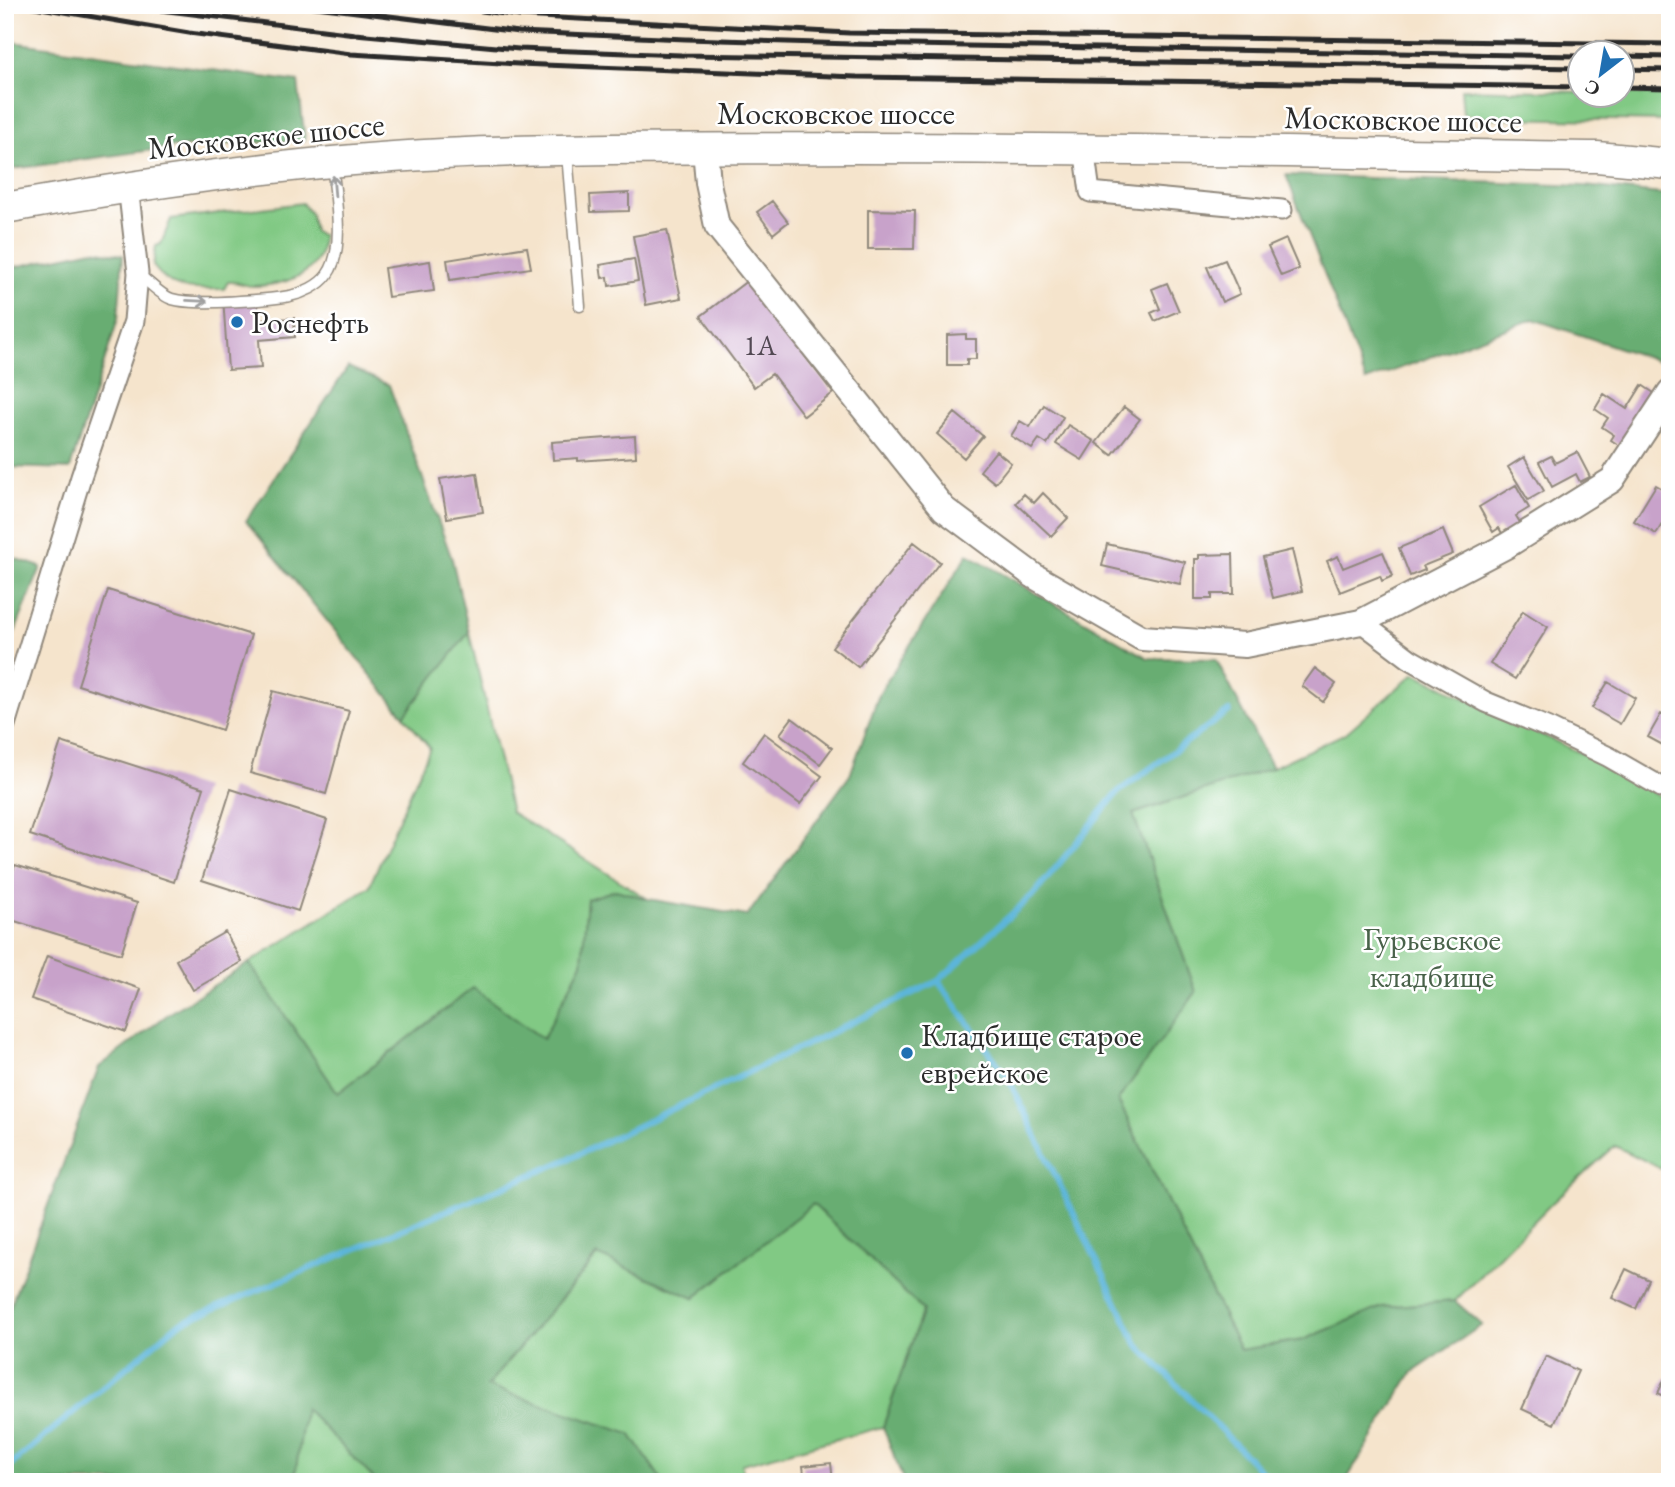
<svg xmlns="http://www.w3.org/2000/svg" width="1675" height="1487" font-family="'EB Garamond',serif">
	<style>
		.green { fill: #81c984; stroke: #567a58; stroke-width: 2 }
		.forest { fill: #68ad72; stroke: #4a6c4e; stroke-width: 2 }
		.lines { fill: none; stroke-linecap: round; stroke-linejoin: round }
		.stream { stroke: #5cb5da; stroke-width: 6 }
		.building { fill: #c8a2ca }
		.service-casing { stroke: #90887c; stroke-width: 13 }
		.minor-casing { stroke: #90887c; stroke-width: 23 }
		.tertiary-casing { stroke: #90887c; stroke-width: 28 }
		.primary-casing { stroke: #90887c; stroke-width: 33 }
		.service { stroke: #fff; stroke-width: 10 }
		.minor { stroke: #fff; stroke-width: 19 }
		.tertiary { stroke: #fff; stroke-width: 24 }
		.primary { stroke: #fff; stroke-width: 30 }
		.rail { stroke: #2b2b2b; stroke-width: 5 }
		.oneway { stroke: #a0a0a0 }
		.poi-dot { fill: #1f6fb2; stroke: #fff; stroke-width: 2.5 }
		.labels { text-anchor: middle; stroke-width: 5; stroke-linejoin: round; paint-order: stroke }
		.number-label { font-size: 28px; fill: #524953 }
		.street-label { font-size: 32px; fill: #2b2b2b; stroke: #fff }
		.poi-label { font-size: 32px; fill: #2b2b2b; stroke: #fff; text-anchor: start }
		.park-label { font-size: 32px; fill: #49624a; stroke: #fff }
	</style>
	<rect width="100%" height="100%" fill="#fff"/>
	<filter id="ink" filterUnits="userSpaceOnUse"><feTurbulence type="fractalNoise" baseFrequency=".0143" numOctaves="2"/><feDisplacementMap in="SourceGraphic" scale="14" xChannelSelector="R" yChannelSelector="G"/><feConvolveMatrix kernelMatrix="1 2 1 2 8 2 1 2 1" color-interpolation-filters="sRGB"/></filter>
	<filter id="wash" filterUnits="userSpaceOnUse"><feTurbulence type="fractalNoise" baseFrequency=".00686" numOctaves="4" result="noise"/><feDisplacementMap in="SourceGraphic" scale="28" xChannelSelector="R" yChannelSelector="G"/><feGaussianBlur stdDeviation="1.57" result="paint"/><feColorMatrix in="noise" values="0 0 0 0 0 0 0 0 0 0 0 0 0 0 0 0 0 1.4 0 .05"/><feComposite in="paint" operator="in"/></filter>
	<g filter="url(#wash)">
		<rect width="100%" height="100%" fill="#f5e4cc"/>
		<!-- green -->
		<path class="green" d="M1461 89 1580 92V94H1670V121L1488 118 1463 114Z
			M302 203 311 214 314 232 322 235C325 273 287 285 255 286 245 287 240 281 228 282L224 289C191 289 175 294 153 266L156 246 161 244 171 219Z
			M469 632 511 812 648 899 616 890 587 899 582 963 543 1039 473 989 338 1094 249 963 369 887 430 748 404 716Z
			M1415 673 1482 707 1604 764 1670 802V1173L1615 1146 1552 1203 1455 1301 1382 1307 1303 1340 1240 1350 1118 1100 1196 992 1133 814 1271 768 1346 733Z
			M813 1204 923 1310 883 1427 742 1464V1482H663L630 1434 486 1387 598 1255 694 1298Z
			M305 1407 377 1482H294Z"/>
		<!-- forest -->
		<path class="forest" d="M5 41 298 82 305 140 175 147 5 170Z
			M1286 175 1585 186 1670 195V365L1533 319 1366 381Z
			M93 250 123 255 118 319 70 469 6 467 5 469V269Z
			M348 367 389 385 452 559 469 632 404 716 246 521Z
			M968 554 1148 658 1216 659 1272 768 1133 814 1196 992 1118 1100 1240 1350 1303 1340 1382 1307 1455 1301 1482 1325 1412 1373 1345 1482H904L883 1427 923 1310 813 1204 694 1298 597 1255 487 1386 630 1434 663 1482H377L305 1408 294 1482H5V1321L99 1067 167 1015 249 963 338 1093 473 988 543 1039 582 963 587 899 616 890 648 899 747 916 850 775 880 692Z
			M5 555 41 567 11 642 5 641Z"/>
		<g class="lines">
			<!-- stream -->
			<path class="stream" d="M938 981 1008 1078 1137 1344 1272 1482
				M5 1470 178 1324 571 1158 938 981 1036 892 1118 792 1229 711"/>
		</g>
		<g id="blocks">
			<!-- building -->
			<path class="building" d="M629 193V211L591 212 590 195Z
				M772 201 788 222 773 234 757 212Z
				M868 210 915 211 914 249H868Z
				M667 230 681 298 646 305 633 236Z
				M1286 239 1299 269 1281 276 1268 247Z
				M527 247 531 268 450 280 447 260Z
				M634 259 638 281 609 286 608 277 602 278 600 265Z
				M1225 260 1240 294 1222 302 1207 267Z
				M430 261 434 291 388 297 384 268Z
				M747 281 833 393 804 416 772 374 754 387 701 316Z
				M1167 283 1179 311 1155 321 1151 313 1160 309 1152 289Z
				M257 295 259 320 294 318 295 337 259 340 261 368 228 370 223 297Z
				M966 334V339H976V359H967V365H947V335Z
				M1642 385 1654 393 1620 446 1611 440 1614 435 1602 427 1608 418 1595 409 1604 394 1627 409Z
				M1044 405 1063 417 1047 444 1039 439 1032 449 1011 436 1020 421 1030 427Z
				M1124 407 1140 419 1112 455 1096 443Z
				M955 413 983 436 964 458 937 434Z
				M1068 425 1094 441 1082 460 1056 444Z
				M635 436 636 457 578 461V458L553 460 552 442Z
				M996 451 1011 463 995 483 980 471Z
				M1577 452 1590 477 1580 482 1576 474 1552 487 1539 462 1551 456 1555 463Z
				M1524 457 1544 491 1528 500 1508 467Z
				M477 473 483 512 447 518 440 479Z
				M1516 485 1529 508 1516 516 1521 524 1503 535 1499 528 1493 532 1479 507Z
				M1656 485 1670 493V511L1656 534 1634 521Z
				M1043 493 1068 518 1051 536 1016 503 1024 494 1034 503Z
				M1443 530 1453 554 1423 566 1425 570 1410 576 1399 548Z
				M914 542 940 562 858 667 832 647Z
				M1107 544 1185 562 1180 584 1102 566Z
				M1292 550 1302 591 1273 598 1263 557Z
				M1383 552 1393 576 1382 581 1380 576 1340 592 1327 561 1338 556 1343 568Z
				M1233 554 1234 594H1212V599H1195V559H1199V555Z
				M108 590 251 635 222 730 78 685Z
				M1523 611 1548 627 1515 679 1490 664Z
				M1315 668 1336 684 1323 702 1302 686Z
				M1608 682 1635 698 1620 724 1592 708Z
				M273 691 349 711 326 794 250 773Z
				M1661 714 1670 719V749L1648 737Z
				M792 718 832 748 820 764 780 734Z
				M764 733 822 776 800 804 743 762Z
				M61 742 204 788 174 882 30 835Z
				M231 789 327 820 298 911 202 880Z
				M15 865 137 903 121 954 5 918V896Z
				M225 932 242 962 193 990 176 960Z
				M47 956 141 989 126 1032 31 999Z
				M1626 1269 1649 1280 1636 1309 1612 1298Z
				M1546 1356 1578 1371 1554 1424 1522 1409Z
				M1665 1378 1670 1380V1399L1658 1393Z
				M831 1463 833 1482H805L803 1466Z"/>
		</g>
	</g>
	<g filter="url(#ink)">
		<use href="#blocks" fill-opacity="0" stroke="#90887c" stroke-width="2"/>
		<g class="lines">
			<defs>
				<path id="service" d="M567 154 580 306
					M138 274C148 281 161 296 172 299 194 306 267 300 290 296 303 293 319 286 327 275 346 250 335 194 332 164"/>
				<path id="minor" d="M1084 148 1090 192 1282 210
					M1361 622 1410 659 1486 702 1549 728 1609 757 1670 792
					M5 725 81 477 134 321 138 273 128 186"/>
				<path id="tertiary" d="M705 149 708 183 717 226 944 509 1034 576 1142 638 1245 645 1361 622 1506 546 1612 480 1670 392"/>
				<path id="primary" d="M5 208C150 182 296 161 443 154 579 147 715 149 852 148 1100 148 1349 153 1597 157L1670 164"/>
			</defs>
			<!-- service casing -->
			<use href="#service" class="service-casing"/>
			<!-- minor casing -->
			<use href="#minor" class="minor-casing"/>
			<!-- tertiary casing -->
			<use href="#tertiary" class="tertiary-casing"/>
			<!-- primary casing -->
			<use href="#primary" class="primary-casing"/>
			<!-- service -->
			<use href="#service" class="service"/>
			<!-- minor -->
			<use href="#minor" class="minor"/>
			<!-- tertiary -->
			<use href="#tertiary" class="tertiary"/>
			<!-- primary -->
			<use href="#primary" class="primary"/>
			<!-- rail -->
			<path class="rail" d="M23 5 189 33 351 54 518 64 857 77 1580 87
				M119 5 355 34 519 49 681 55 1580 68
				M300 5 519 32 686 39 851 44 1580 56
				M436 5 520 16 849 33 1670 44
				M1622 56 1670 57
				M1622 69 1670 70
				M1622 87 1670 88"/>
		</g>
		<!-- one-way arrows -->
		<defs><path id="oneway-shaft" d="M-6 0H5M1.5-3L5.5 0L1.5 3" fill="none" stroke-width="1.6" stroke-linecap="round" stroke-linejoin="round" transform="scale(1.75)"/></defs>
		<g class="oneway">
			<use href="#oneway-shaft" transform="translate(334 186) rotate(-95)"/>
			<use href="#oneway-shaft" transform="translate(197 301) rotate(3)"/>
		</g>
	</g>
	<!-- markers -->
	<g class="poi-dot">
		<circle cx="237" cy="322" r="7"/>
		<circle cx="907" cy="1053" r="7"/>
	</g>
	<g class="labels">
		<!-- number labels -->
		<g class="number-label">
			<text x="760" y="355">1А</text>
		</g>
		<!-- street labels -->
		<g class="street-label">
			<text x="836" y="124">Московское шоссе</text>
			<text transform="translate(1403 119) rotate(1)" y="11">Московское шоссе</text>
			<text transform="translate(266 136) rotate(-6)" y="11">Московское шоссе</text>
		</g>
		<!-- poi labels -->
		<g class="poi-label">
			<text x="251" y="333">Роснефть</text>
			<text x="921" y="1046">Кладбище старое<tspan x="921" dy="37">еврейское</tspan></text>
		</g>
		<!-- park labels -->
		<g class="park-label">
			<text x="1432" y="950">Гурьевское<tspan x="1432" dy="37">кладбище</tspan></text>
		</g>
	</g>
	<!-- margin -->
	<rect width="1675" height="1487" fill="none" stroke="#fff" stroke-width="28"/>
	<!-- north arrow -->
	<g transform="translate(1601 74) rotate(211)"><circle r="33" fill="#ffffff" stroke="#aaaaaa" stroke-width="2"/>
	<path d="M0-5L12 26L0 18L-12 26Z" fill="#1f6fb2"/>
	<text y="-10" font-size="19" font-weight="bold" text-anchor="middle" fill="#2b2b2b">С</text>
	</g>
</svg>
